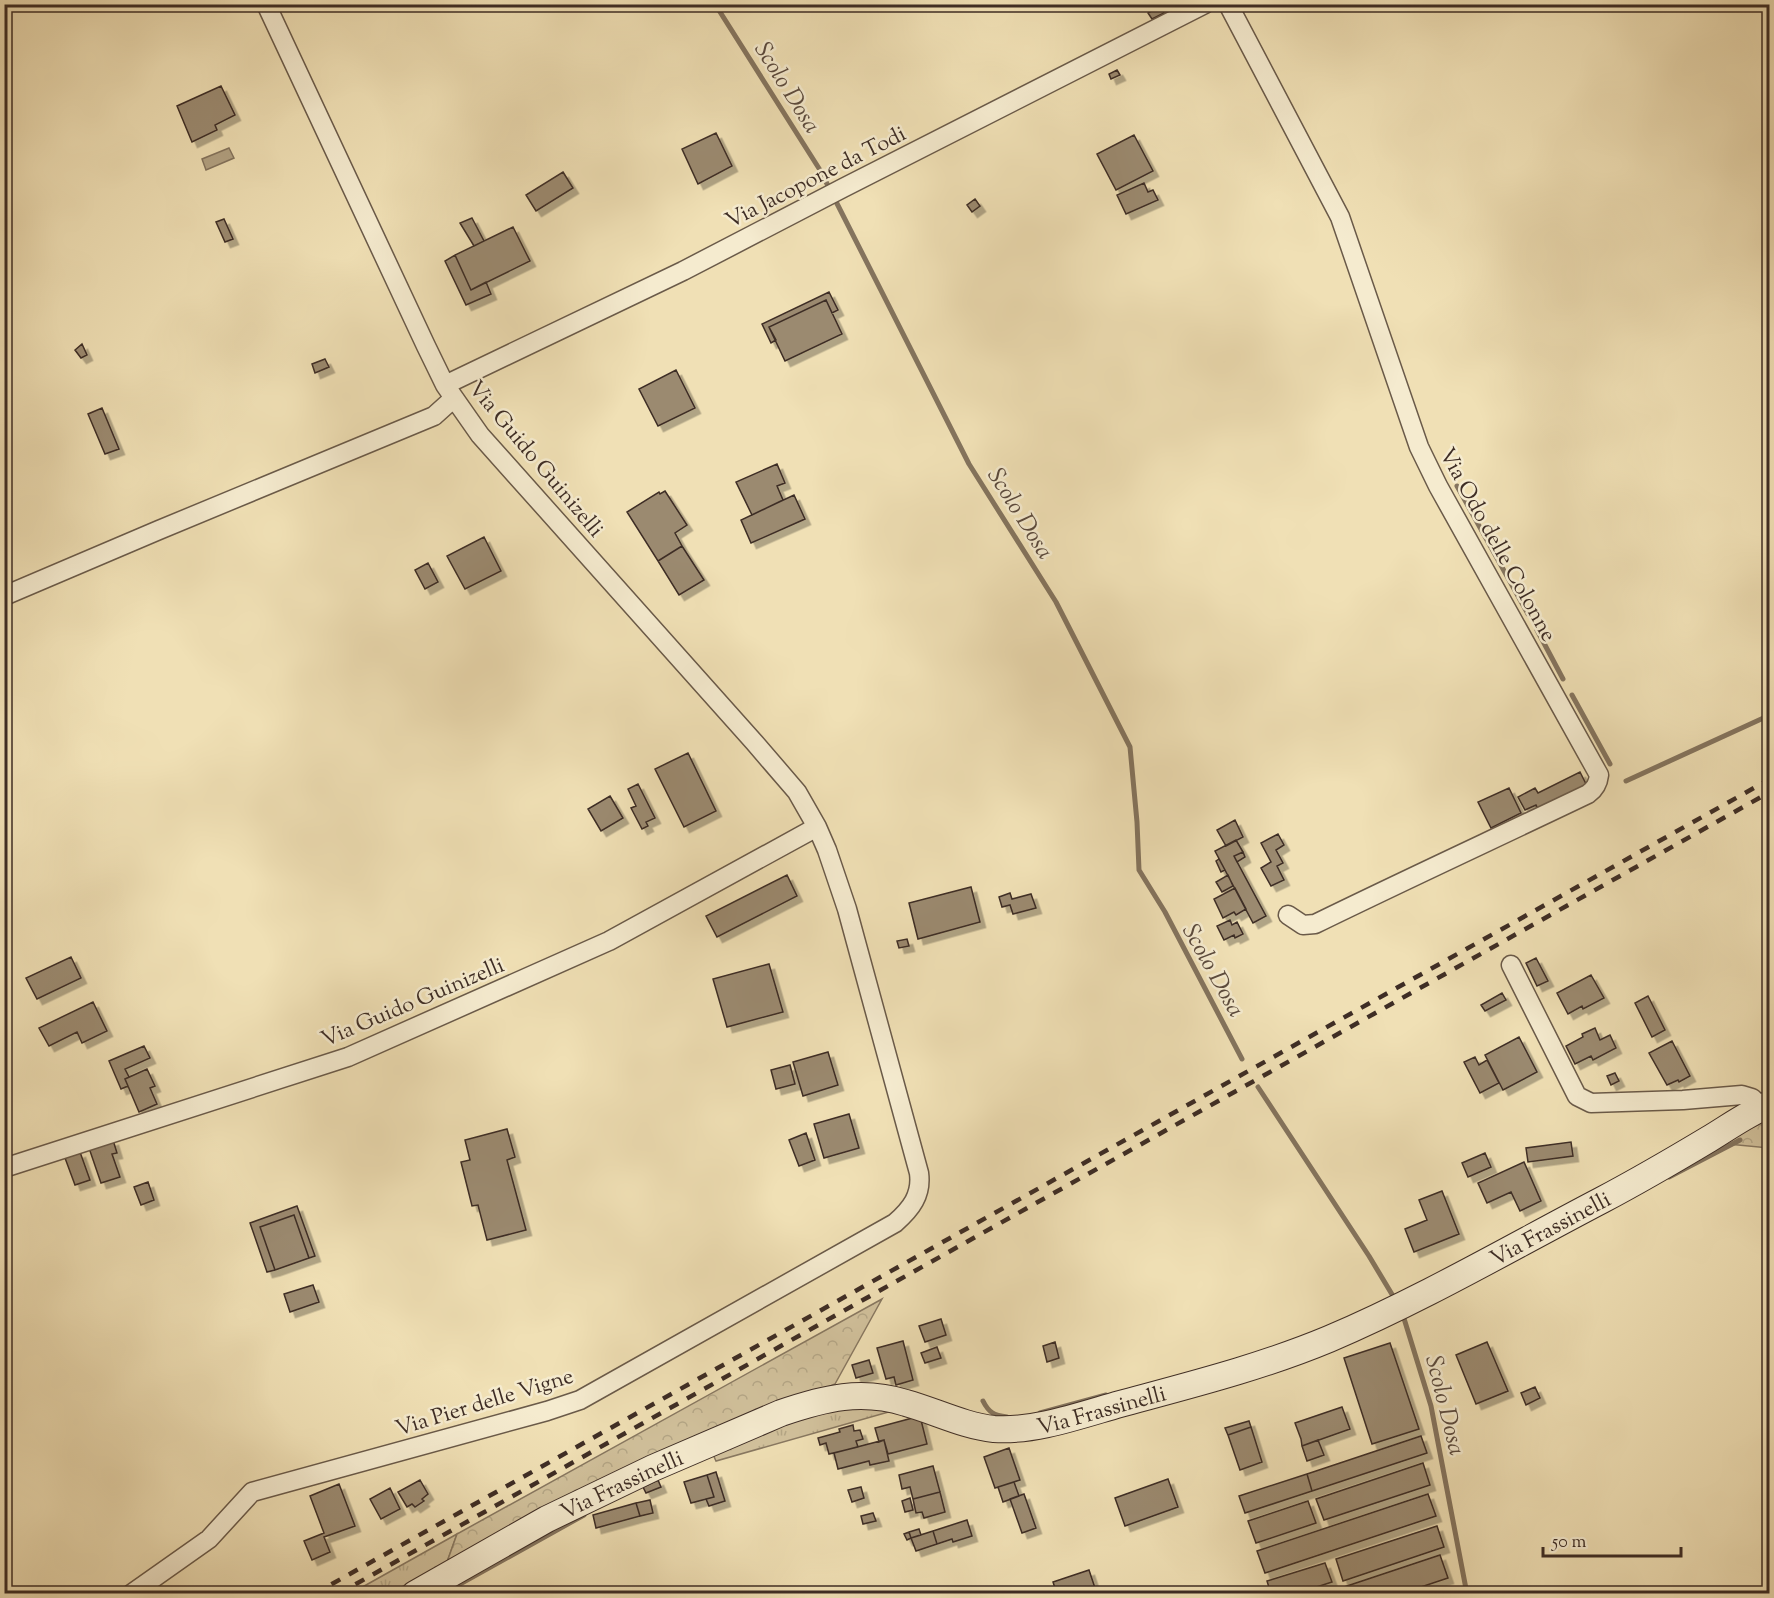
<svg xmlns="http://www.w3.org/2000/svg" width="1774" height="1598" font-family="'Sorts Mill Goudy',serif">
	<style>
		.grass { fill: url(#grass-tufts); stroke: #887861; stroke-width: 1.5 }
		.forest { fill: url(#forest-crowns); stroke: #887861; stroke-width: 1.5 }
		.water { fill: #b3a384; stroke: #84745e; stroke-width: 1.5 }
		.lines { fill: none; stroke-linecap: round; stroke-linejoin: round }
		.stream { stroke: #84745e; stroke-width: 5 }
		.building { fill: #9b8a70; stroke: #3e2d25; stroke-width: 1.5; filter: url(#shadow) }
		.street-casing { stroke: #6a5a49; stroke-width: 21 }
		.secondary-casing { stroke: #3e2d25; stroke-width: 28 }
		.street { stroke: #f5ebcf; stroke-width: 18 }
		.secondary { stroke: #f5ebcf; stroke-width: 26 }
		.rail { stroke: #3e2d25; stroke-width: 4.5; stroke-dasharray: 10 10; stroke-linecap: butt }
		.labels { text-anchor: middle; stroke-width: 5; stroke-linejoin: round; paint-order: stroke }
		.street-label { font-size: 22px; fill: #3e2d25; stroke: #f5ebcf }
		.water-label { font-size: 24px; font-style: italic; fill: #5b4a3d; stroke: #f5ebcf }
	</style>
	<defs>
		<pattern id="grass-tufts" width="24" height="20" patternUnits="userSpaceOnUse" patternTransform="scale(1.5)"><rect width="24" height="20" fill="#d2c29d"/><path d="M3 7l-1-3M5 7V3M7 7l1-3M15 17l-1-3M17 17v-4M19 17l1-3" fill="none" stroke="#b5a787"/></pattern>
		<pattern id="forest-crowns" width="20" height="18" patternUnits="userSpaceOnUse" patternTransform="scale(1.5)"><rect width="20" height="18" fill="#d2c29d"/><path d="M2 6a3 3 0 1 1 6 0M12 15a3 3 0 1 1 6 0" fill="none" stroke="#b5a787"/></pattern>
		<filter id="shadow"><feDropShadow dx="5.5" dy="5.5" stdDeviation="0" flood-color="#0004"/></filter>
	</defs>
	<rect width="100%" height="100%" fill="#f0e0b5"/>
	<filter id="stains"><feTurbulence type="fractalNoise" baseFrequency=".00333" numOctaves="4"/><feColorMatrix values="0 0 0 0 .2 0 0 0 0 .09 0 0 0 0 .02 0 0 0 .5 -.17"/></filter>
	<radialGradient id="worn" r=".72"><stop offset=".6" stop-color="#630" stop-opacity="0"/><stop offset="1" stop-color="#630" stop-opacity=".3"/></radialGradient>
	<!-- grass -->
	<path class="grass" d="M906 1407 716 1461 711 1450 807 1410Z
		M457 1534 447 1562 391 1593 350 1594Z"/>
	<!-- forest -->
	<path class="forest" d="M1769 1120V1148L1717 1143Z
		M882 1299 835 1384 723 1432 447 1562 457 1534Z"/>
	<!-- water -->
	<path class="water" d="M229 148 234 158 206 170 202 159Z"/>
	<g class="lines">
		<!-- stream -->
		<path class="stream" d="M715 4 820 170 969 464 1056 602 1130 747 1137 822 1139 870 1165 912 1242 1059
			M1457 486 1528 614
			M1537 630 1563 679
			M1572 695 1610 764
			M1626 781 1770 715
			M1258 1087 1369 1256 1396 1301
			M1669 1177 1740 1140
			M1402 1312 1431 1406 1467 1594
			M983 1401C989 1413 994 1415 1007 1417
			M1040 1413 1106 1395
			M442 1594 584 1515"/>
	</g>
	<!-- building -->
	<path class="building" d="M1160 6 1164 13 1152 19 1148 13Z
		M1117 70 1120 75 1111 79 1109 74Z
		M221 86 235 115 215 125 217 130 192 142 177 106Z
		M716 133 732 166 698 184 682 149Z
		M1134 135 1153 171 1116 190 1097 154Z
		M563 172 573 188 536 211 526 195Z
		M1144 183 1148 192 1153 190 1158 200 1126 214 1117 195Z
		M975 199 980 206 972 212 967 205Z
		M472 218 484 241 474 246 460 223Z
		M224 219 233 239 225 242 216 222Z
		M513 227 530 261 471 290 455 255Z
		M455 255 471 290 486 282 491 294 466 305 445 261Z
		M829 292 838 310 832 313 826 300 769 327 776 340 771 343 762 324Z
		M826 300 842 334 785 361 769 327Z
		M82 344 87 355 81 358 75 350Z
		M325 359 329 367 315 373 312 364Z
		M676 370 695 408 658 426 639 389Z
		M102 408 119 449 105 454 88 414Z
		M777 464 785 483 777 486 783 500 752 515 736 482Z
		M665 491 687 525 675 533 682 546 658 561 627 512 659 492 660 494Z
		M794 495 805 519 751 543 741 520Z
		M484 537 501 571 465 589 447 556Z
		M682 546 704 580 679 595 658 561Z
		M428 563 438 582 425 589 415 570Z
		M688 753 716 811 684 827 655 769Z
		M1580 772 1587 786 1539 811 1536 805 1525 810 1518 797 1535 788 1538 793Z
		M638 784 655 818 646 822 648 826 642 829 631 808 636 806 628 789Z
		M1509 788 1521 813 1491 828 1478 802Z
		M610 796 623 818 601 831 588 809Z
		M1235 820 1243 837 1226 846 1217 830Z
		M1278 834 1284 845 1276 850 1283 863 1277 866 1284 880 1271 886 1261 868 1271 862 1261 843Z
		M1236 840 1243 852 1234 856 1266 916 1253 923 1215 851Z
		M1243 852 1245 857 1237 862 1234 856Z
		M1219 859 1225 870 1221 872 1216 861Z
		M787 875 797 896 717 937 706 916Z
		M1228 875 1233 886 1222 892 1216 882Z
		M971 887 980 922 918 939 909 903Z
		M1235 888 1246 909 1236 915 1234 912 1223 918 1214 899Z
		M1010 893 1012 899 1031 894 1036 908 1013 914 1010 905 1002 907 999 897Z
		M1230 920 1232 925 1237 922 1243 934 1235 938 1234 935 1224 940 1217 926Z
		M907 939 909 946 899 948 897 941Z
		M71 957 81 978 37 999 26 978Z
		M1536 958 1548 981 1537 986 1526 963Z
		M769 964 783 1012 727 1027 713 979Z
		M1591 975 1604 998 1583 1009 1582 1006 1568 1014 1557 993Z
		M1502 993 1506 1000 1485 1011 1481 1005Z
		M1648 996 1665 1030 1652 1037 1635 1003Z
		M93 1002 107 1031 82 1043 77 1032 49 1046 39 1028Z
		M1595 1028 1600 1040 1610 1035 1616 1048 1593 1060 1591 1056 1575 1064 1566 1046 1583 1037 1582 1034Z
		M1519 1037 1537 1072 1503 1090 1485 1055Z
		M1672 1041 1690 1076 1679 1082 1678 1080 1667 1085 1649 1053Z
		M144 1046 150 1058 125 1069 129 1077 125 1079 128 1086 121 1089 109 1061Z
		M828 1052 838 1085 803 1096 793 1062Z
		M1475 1057 1479 1065 1487 1060 1499 1083 1480 1093 1464 1062Z
		M790 1065 795 1084 776 1089 771 1070Z
		M147 1069 155 1086 150 1088 157 1104 139 1112 125 1079Z
		M1615 1073 1619 1081 1611 1085 1607 1076Z
		M849 1114 859 1148 824 1158 814 1124Z
		M507 1129 515 1157 507 1160 526 1230 487 1240 478 1205 472 1206 461 1162 470 1160 465 1140Z
		M806 1133 815 1160 799 1166 789 1140Z
		M113 1140 117 1153 112 1154 120 1177 101 1183 89 1148Z
		M1571 1142 1573 1156 1528 1162 1526 1148Z
		M80 1152 90 1180 75 1185 65 1158Z
		M1485 1153 1491 1167 1468 1177 1462 1163Z
		M1524 1162 1541 1201 1520 1211 1511 1192 1487 1203 1478 1183Z
		M148 1182 154 1200 141 1205 134 1187Z
		M1442 1191 1459 1234 1414 1252 1405 1229 1427 1220 1419 1200Z
		M297 1206 315 1256 309 1258 294 1215 260 1227 275 1270 267 1272 250 1223Z
		M294 1215 309 1258 275 1270 260 1227Z
		M313 1285 319 1302 290 1312 284 1294Z
		M941 1319 946 1335 925 1342 919 1326Z
		M903 1341 913 1380 896 1385 894 1377 886 1379 877 1348Z
		M1055 1342 1059 1358 1047 1362 1043 1346Z
		M1487 1342 1508 1391 1476 1404 1456 1355Z
		M1390 1343 1419 1429 1372 1444 1344 1358Z
		M937 1347 941 1358 925 1363 921 1353Z
		M869 1360 873 1373 856 1378 852 1365Z
		M1535 1387 1540 1398 1526 1405 1521 1393Z
		M1342 1407 1350 1429 1302 1446 1301 1439 1295 1423Z
		M920 1416 927 1444 888 1454 884 1440 879 1442 875 1428Z
		M1249 1421 1251 1427 1228 1435 1225 1428Z
		M853 1425 854 1431 860 1430 863 1439 856 1441 858 1447 829 1454 826 1443 820 1445 818 1438 840 1432 839 1429Z
		M1251 1427 1262 1462 1240 1470 1228 1435Z
		M1421 1436 1427 1453 1312 1491 1307 1474Z
		M884 1440 889 1461 870 1465 869 1461 838 1469 834 1453Z
		M1318 1440 1324 1455 1307 1461 1302 1446Z
		M1009 1448 1020 1480 995 1488 984 1457Z
		M1423 1463 1430 1485 1324 1520 1316 1499Z
		M933 1466 940 1492 913 1499 910 1487 902 1489 899 1475Z
		M716 1472 725 1501 709 1506 706 1499 714 1497 707 1475Z
		M1307 1474 1312 1491 1245 1513 1239 1496Z
		M707 1475 714 1497 691 1503 684 1482Z
		M1168 1479 1178 1507 1125 1526 1115 1498Z
		M420 1480 428 1494 422 1499 424 1501 415 1507 412 1504 407 1507 398 1492Z
		M658 1480 661 1487 646 1493 643 1487Z
		M1014 1482 1019 1496 1003 1502 998 1487Z
		M339 1484 355 1526 324 1537 330 1552 312 1560 304 1541 324 1533 310 1496Z
		M861 1487 864 1498 852 1502 848 1490Z
		M390 1488 400 1509 381 1519 370 1499Z
		M940 1492 945 1512 924 1518 922 1512 916 1513 913 1499Z
		M1024 1494 1036 1528 1022 1533 1010 1499Z
		M1428 1494 1436 1516 1265 1573 1257 1551Z
		M910 1498 913 1510 905 1512 902 1501Z
		M650 1500 653 1513 640 1516 636 1503Z
		M1308 1501 1316 1523 1256 1543 1248 1521Z
		M636 1503 640 1516 596 1528 593 1515Z
		M873 1513 876 1521 863 1524 861 1516Z
		M967 1520 972 1536 953 1542 952 1539 937 1544 933 1531Z
		M1437 1526 1444 1547 1343 1581 1336 1559Z
		M919 1529 921 1535 911 1538 909 1532Z
		M933 1531 937 1544 916 1551 911 1538Z
		M909 1532 911 1538 907 1540 904 1534Z
		M1440 1555 1448 1578 1400 1594H1347L1344 1587Z
		M1325 1563 1332 1582 1295 1594H1271L1267 1581Z
		M1089 1570 1097 1594H1057L1053 1582Z"/>
	<g class="lines">
		<defs>
			<path id="street" d="M1228 4 1340 217 1419 447 1438 486 1599 775C1598 784 1595 789 1588 794 1496 838 1405 880 1315 924L1303 925 1288 915
				M445 385 683 271 843 188 1205 4
				M4 596 159 530 434 416 454 398
				M1511 965 1577 1096 1591 1103 1683 1100 1742 1095 1752 1098 1762 1107
				M4 1168 348 1057 609 941 817 827
				M131 1594 209 1539 252 1492 547 1411 580 1400 895 1223C911 1209 922 1195 919 1173L847 909 827 850 817 827 797 792 754 742 480 435 445 385 426 346 266 4"/>
			<g id="secondary">
				<path id="s1" d="M415 1594 547 1519 653 1468 781 1413C825 1398 861 1389 906 1403 935 1411 964 1426 994 1429 1034 1432 1081 1415 1120 1404 1190 1385 1262 1367 1329 1339 1423 1299 1512 1247 1602 1200 1638 1181 1674 1160 1709 1139 1729 1127 1748 1113 1770 1104"/>
			</g>
		</defs>
		<!-- street casing -->
		<use href="#street" class="street-casing"/>
		<!-- secondary casing -->
		<use href="#secondary" class="secondary-casing"/>
		<!-- street -->
		<use href="#street" class="street"/>
		<!-- secondary -->
		<use href="#secondary" class="secondary"/>
		<!-- rail -->
		<path class="rail" d="M314 1594 1770 779
			M338 1594 1770 792"/>
	</g>
	<g class="labels">
		<!-- street labels -->
		<g class="street-label">
			<text transform="translate(815 176) rotate(-27)" y="8">Via Jacopone da Todi</text>
			<text transform="translate(537 458) rotate(50)" y="8">Via Guido Guinizelli</text>
			<text transform="translate(1499 544) rotate(61)" y="8">Via Odo delle Colonne</text>
			<text transform="translate(412 1001) rotate(-23)" y="8">Via Guido Guinizelli</text>
			<text dy="8" stroke="none"><textPath href="#s1" startOffset="1224">Via Frassinelli</textPath></text>
			<text transform="translate(484 1401) rotate(-17)" y="8">Via Pier delle Vigne</text>
			<text dy="8" stroke="none"><textPath href="#s1" startOffset="738">Via Frassinelli</textPath></text>
			<text dy="8" stroke="none"><textPath href="#s1" startOffset="234">Via Frassinelli</textPath></text>
		</g>
		<!-- water labels -->
		<g class="water-label">
			<text transform="translate(788 87) rotate(58)" y="8">Scolo Dosa</text>
			<text transform="translate(1021 513) rotate(58)" y="8">Scolo Dosa</text>
			<text transform="translate(1214 970) rotate(61)" y="8">Scolo Dosa</text>
			<text transform="translate(1446 1405) rotate(76)" y="8">Scolo Dosa</text>
		</g>
	</g>
	<!-- margin -->
	<rect width="1774" height="1598" fill="none" stroke="#f0e0b5" stroke-width="24"/>
	<rect x="6" y="6" width="1762" height="1586" fill="none" stroke="#3e2d25" stroke-width="3"/>
	<rect x="12" y="12" width="1750" height="1574" fill="none" stroke="#3e2d25" stroke-width="1.5"/>
	<!-- scale -->
	<path d="M1543 1547v9h138v-9" fill="none" stroke="#3e2d25" stroke-width="3"/>
	<text x="1552" y="1547" font-size="18" fill="#3e2d25" stroke="#f5ebcf" stroke-width="4.5" paint-order="stroke">50 m</text>
	<rect width="100%" height="100%" filter="url(#stains)"/>
	<rect width="100%" height="100%" fill="url(#worn)"/>
</svg>
